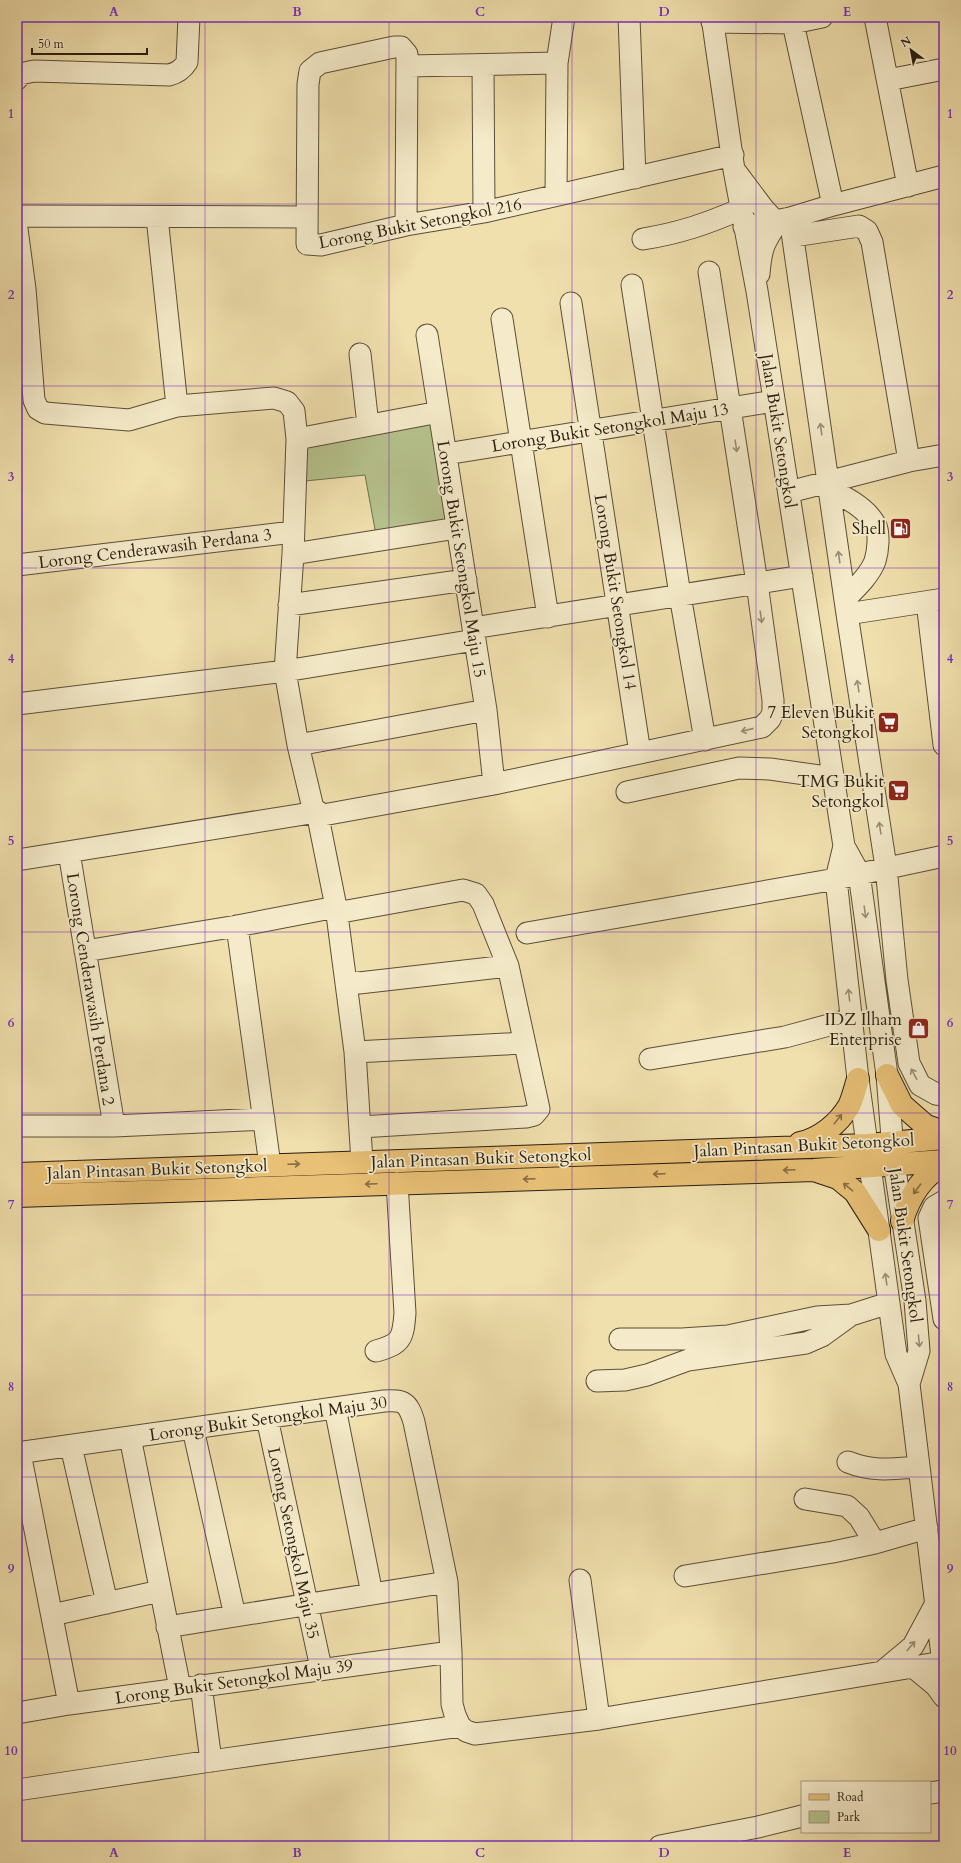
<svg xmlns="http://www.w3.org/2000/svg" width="961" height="1863" font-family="Cardo,serif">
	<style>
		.green { fill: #b6c38d; stroke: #707050 }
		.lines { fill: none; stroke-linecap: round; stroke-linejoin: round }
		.minor-casing { stroke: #5b4e39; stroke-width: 23 }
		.major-casing { stroke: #291d12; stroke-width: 24 }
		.minor { stroke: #f5ebca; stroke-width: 21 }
		.major { stroke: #e8c076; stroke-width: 22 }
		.oneway { stroke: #998e77 }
		.oneway2 { stroke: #886e44 }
		.grid { fill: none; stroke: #7b2cbf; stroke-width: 1; stroke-opacity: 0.55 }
		.labels { text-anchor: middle; stroke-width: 3.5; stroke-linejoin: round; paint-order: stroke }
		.street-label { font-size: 17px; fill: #291d12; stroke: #f5ebca }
		.poi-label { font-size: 17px; fill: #291d12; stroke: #f5ebca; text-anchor: end }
		.neatline { fill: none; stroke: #7b2cbf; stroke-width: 1.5 }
		.grid-label { font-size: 13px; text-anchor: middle; font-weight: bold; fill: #7b2cbf }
	</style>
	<rect width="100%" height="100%" fill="#f0e0ad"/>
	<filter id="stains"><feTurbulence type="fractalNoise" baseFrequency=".005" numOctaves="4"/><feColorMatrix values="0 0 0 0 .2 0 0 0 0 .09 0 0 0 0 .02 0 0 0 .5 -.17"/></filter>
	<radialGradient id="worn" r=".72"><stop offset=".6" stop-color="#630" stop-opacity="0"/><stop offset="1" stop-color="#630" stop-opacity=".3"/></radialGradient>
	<!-- green -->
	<path class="green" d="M433 421 450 522 376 535 365 475 305 481 306 446Z"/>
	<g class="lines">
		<defs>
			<path id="minor" d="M629 17 635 178
				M712 17 734 170 757 291 844 846 859 873 887 1075 894 1163 915 1301 919 1351 909 1384
				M875 17 908 186
				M712 22 793 23 822 17
				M793 23 833 205
				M483 65 484 212
				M408 66 557 63
				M17 79 20 74 34 71 169 75C177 73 182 70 187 62L189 17
				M888 80 944 69
				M736 172 763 208 775 221
				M556 195 557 63 564 17
				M17 216 307 217
				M157 217 177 406
				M790 218 847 614 886 867 897 980 909 1063 920 1085 936 1094 944 1095
				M406 225 407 54 401 47H394L320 63 310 71 308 84 307 244 321 245 406 225 484 212 733 155
				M744 227 790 218 833 205 944 176
				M17 229 25 289 34 400 38 409 45 413 129 420 177 406 274 398 287 402 294 411 297 439 293 554 285 671 298 745 313 808 323 815 494 784 762 727 770 719 773 712V700L757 583 709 272
				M794 236 859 226 867 231 872 242 909 461
				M643 239C680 233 706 224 741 209
				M759 274C761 248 764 242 779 220
				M632 285 680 595 705 740
				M571 303 640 753
				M502 319 548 617
				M427 335 486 710 494 784
				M360 354 368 425
				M297 439 439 412
				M446 454 774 401
				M829 490C846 497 866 508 875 524 880 533 878 551 875 561 870 575 855 589 845 599
				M789 492 909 461 944 455
				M293 554 457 528
				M17 565 293 532
				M927 602 944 745
				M289 605 466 580
				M847 614 944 599
				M473 628 802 576
				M17 704 285 671 475 640
				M298 745 486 710
				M627 792 739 768 770 769 834 778
				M317 812 336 907 355 1052 362 1162
				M844 846 836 879 858 1079 896 1354 909 1384 944 1672
				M69 852 114 1126
				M17 860 317 812
				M336 913 463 890 476 894 483 904 508 966 539 1109 534 1115 526 1117 360 1127
				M237 926 270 1165
				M527 933 836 879 944 856
				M85 951 237 926 336 907
				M346 981 359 983 508 966
				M355 1052 524 1043
				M650 1059 785 1037 851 1019
				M17 1126H114L264 1119
				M944 1201 934 1207 929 1218 944 1319
				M620 1339H682L728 1336 817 1317 851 1315
				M376 1351C402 1344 403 1338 405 1313L397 1183
				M597 1381 625 1380 647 1375 688 1360 806 1343 822 1336 851 1315 889 1303
				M335 1408 372 1594
				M267 1418 321 1668
				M193 1429 235 1616
				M130 1437 180 1688
				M71 1446 107 1603
				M17 1453 384 1401C404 1400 408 1402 414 1422L447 1582 451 1652 452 1704 455 1715 460 1726 466 1731 475 1734 599 1719 943 1662
				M20 1453 69 1704
				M848 1462C873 1472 892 1469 918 1467
				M805 1499 847 1506 859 1517 875 1543
				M685 1576 833 1552 875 1543 927 1528
				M580 1580 599 1719
				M52 1615 160 1591
				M167 1627 447 1582
				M913 1667 936 1686 944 1697
				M883 1671 913 1646 935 1605
				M201 1685 211 1761
				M17 1713 69 1704 451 1652
				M17 1790 211 1761 460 1726
				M930 1793 944 1791
				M660 1846 758 1827 802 1816"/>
			<path id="major" d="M887 1075 902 1105 926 1126 944 1132
				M800 1143C820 1139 839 1123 849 1106 853 1098 855 1088 858 1079
				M817 1171 838 1178 855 1192 879 1230
				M17 1174 868 1145 944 1138
				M17 1196 814 1170 944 1161
				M902 1221C909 1198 921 1176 944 1165"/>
		</defs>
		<!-- minor casing -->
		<use href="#minor" class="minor-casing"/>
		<!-- major casing -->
		<use href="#major" class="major-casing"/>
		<!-- minor -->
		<use href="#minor" class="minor"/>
		<!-- major -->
		<use href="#major" class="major"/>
	</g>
	<!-- one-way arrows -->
	<defs><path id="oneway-shaft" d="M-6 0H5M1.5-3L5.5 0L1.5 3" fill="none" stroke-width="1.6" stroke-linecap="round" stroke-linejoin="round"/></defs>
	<g class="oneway">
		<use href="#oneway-shaft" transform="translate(821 429) rotate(-98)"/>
		<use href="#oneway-shaft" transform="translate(736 446) rotate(81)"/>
		<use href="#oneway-shaft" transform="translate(839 557) rotate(-98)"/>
		<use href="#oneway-shaft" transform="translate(761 617) rotate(82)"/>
		<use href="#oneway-shaft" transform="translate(858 686) rotate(-99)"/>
		<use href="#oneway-shaft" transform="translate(747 730) rotate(167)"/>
		<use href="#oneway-shaft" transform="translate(880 828) rotate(-99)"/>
		<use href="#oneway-shaft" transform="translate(865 912) rotate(82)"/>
		<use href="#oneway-shaft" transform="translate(849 995) rotate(-96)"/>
		<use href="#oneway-shaft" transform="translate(914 1074) rotate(-118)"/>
		<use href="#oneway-shaft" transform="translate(886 1279) rotate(-98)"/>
		<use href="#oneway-shaft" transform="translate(919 1341) rotate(85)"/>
		<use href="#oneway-shaft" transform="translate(911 1646) rotate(-49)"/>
	</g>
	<g class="oneway2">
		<use href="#oneway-shaft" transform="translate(838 1119) rotate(-51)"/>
		<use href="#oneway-shaft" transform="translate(294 1164) rotate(-2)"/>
		<use href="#oneway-shaft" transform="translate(789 1170) rotate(178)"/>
		<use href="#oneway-shaft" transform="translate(659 1174) rotate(178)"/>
		<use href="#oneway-shaft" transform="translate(529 1179) rotate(178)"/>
		<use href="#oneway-shaft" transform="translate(371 1184) rotate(178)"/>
		<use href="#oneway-shaft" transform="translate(848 1187) rotate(-141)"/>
		<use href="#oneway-shaft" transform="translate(917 1189) rotate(127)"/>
	</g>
	<!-- grid -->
	<path class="grid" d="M205 17V1846M389 17V1846M572 17V1846M756 17V1846M17 204H944M17 386H944M17 568H944M17 750H944M17 932H944M17 1113H944M17 1295H944M17 1477H944M17 1659H944"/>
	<!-- icons -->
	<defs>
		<symbol id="fuel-square" viewBox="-11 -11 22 22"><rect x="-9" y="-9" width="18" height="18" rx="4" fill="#8f2418" stroke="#f5ebca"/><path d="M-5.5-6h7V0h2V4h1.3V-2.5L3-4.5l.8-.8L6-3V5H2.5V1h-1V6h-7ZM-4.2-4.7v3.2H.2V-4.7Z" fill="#fff"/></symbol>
		<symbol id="supermarket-square" viewBox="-11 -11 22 22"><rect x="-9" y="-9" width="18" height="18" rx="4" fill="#8f2418" stroke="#f5ebca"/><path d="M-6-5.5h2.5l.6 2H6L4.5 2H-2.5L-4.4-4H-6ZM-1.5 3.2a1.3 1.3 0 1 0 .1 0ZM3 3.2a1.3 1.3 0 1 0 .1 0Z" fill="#fff"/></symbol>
		<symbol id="shop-square" viewBox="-11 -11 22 22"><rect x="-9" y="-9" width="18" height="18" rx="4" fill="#8f2418" stroke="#f5ebca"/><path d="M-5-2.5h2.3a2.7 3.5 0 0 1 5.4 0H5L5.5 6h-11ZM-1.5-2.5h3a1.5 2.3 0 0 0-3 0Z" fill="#fff"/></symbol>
	</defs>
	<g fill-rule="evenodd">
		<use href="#fuel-square" x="888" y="516" width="25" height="25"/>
		<use href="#supermarket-square" x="876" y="710" width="25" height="25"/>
		<use href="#supermarket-square" x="886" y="778" width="25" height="25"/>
		<use href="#shop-square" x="906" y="1016" width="25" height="25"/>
	</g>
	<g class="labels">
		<!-- street labels -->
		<g class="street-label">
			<text transform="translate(420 223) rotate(-11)" y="6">Lorong Bukit Setongkol 216</text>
			<text transform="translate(610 427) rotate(-9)" y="6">Lorong Bukit Setongkol Maju 13</text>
			<text transform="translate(779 431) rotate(81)" y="6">Jalan Bukit Setongkol</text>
			<text transform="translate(155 548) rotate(-7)" y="6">Lorong Cenderawasih Perdana 3</text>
			<text transform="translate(462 559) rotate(81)" y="6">Lorong Bukit Setongkol Maju 15</text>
			<text transform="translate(616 592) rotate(81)" y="6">Lorong Bukit Setongkol 14</text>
			<text transform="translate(91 989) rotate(81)" y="6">Lorong Cenderawasih Perdana 2</text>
			<text transform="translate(804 1145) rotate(-3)" y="6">Jalan Pintasan Bukit Setongkol</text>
			<text transform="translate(481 1158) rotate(-2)" y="6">Jalan Pintasan Bukit Setongkol</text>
			<text transform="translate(157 1169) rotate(-2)" y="6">Jalan Pintasan Bukit Setongkol</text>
			<text transform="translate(906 1245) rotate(82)" y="6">Jalan Bukit Setongkol</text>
			<text transform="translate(268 1418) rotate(-8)" y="6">Lorong Bukit Setongkol Maju 30</text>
			<text transform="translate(294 1543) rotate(78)" y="6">Lorong Setongkol Maju 35</text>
			<text transform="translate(234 1681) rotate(-8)" y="6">Lorong Bukit Setongkol Maju 39</text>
		</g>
		<!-- poi labels -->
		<g class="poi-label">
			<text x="886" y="534">Shell</text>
			<text x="874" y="718">7 Eleven Bukit<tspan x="874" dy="20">Setongkol</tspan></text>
			<text x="884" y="787">TMG Bukit<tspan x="884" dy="20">Setongkol</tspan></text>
			<text x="902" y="1025">IDZ Ilham<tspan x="902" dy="20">Enterprise</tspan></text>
		</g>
	</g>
	<!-- margin -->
	<rect width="961" height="1863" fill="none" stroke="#f0e0ad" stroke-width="44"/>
	<!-- legend -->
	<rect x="801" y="1781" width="130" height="52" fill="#f5ebca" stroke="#a39980"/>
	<rect x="809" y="1794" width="20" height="6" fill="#e8c076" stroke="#a39980"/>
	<text x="837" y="1801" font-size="12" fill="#291d12">Road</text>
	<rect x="809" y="1811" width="20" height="12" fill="#b6c38d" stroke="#a39980"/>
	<text x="837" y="1821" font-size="12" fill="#291d12">Park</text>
	<!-- north arrow -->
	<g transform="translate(911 50) rotate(328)" stroke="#f5ebca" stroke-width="3" paint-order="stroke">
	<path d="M0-3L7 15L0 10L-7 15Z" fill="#291d12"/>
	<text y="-6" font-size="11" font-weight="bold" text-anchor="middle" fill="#291d12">N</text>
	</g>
	<!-- scale -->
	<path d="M32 48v6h115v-6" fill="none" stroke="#291d12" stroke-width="2"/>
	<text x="38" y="48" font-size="12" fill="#291d12" stroke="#f5ebca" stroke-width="3" paint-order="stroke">50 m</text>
	<rect x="22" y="22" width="917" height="1819" class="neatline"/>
	<g class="grid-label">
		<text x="114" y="16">A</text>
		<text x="297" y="16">B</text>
		<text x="480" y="16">C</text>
		<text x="664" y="16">D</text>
		<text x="847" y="16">E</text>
		<text x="11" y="118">1</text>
		<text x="950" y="118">1</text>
		<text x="11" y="299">2</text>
		<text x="950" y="299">2</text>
		<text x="11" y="481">3</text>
		<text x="950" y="481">3</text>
		<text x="11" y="663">4</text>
		<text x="950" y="663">4</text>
		<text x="11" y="845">5</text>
		<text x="950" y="845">5</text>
		<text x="11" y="1027">6</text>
		<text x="950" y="1027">6</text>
		<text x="11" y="1209">7</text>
		<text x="950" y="1209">7</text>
		<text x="11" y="1391">8</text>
		<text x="950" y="1391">8</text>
		<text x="11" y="1573">9</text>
		<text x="950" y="1573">9</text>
		<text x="11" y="1755">10</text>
		<text x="950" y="1755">10</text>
		<text x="114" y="1857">A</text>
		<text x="297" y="1857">B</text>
		<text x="480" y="1857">C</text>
		<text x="664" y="1857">D</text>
		<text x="847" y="1857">E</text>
	</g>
	<rect width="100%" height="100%" filter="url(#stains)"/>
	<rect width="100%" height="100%" fill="url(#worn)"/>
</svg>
